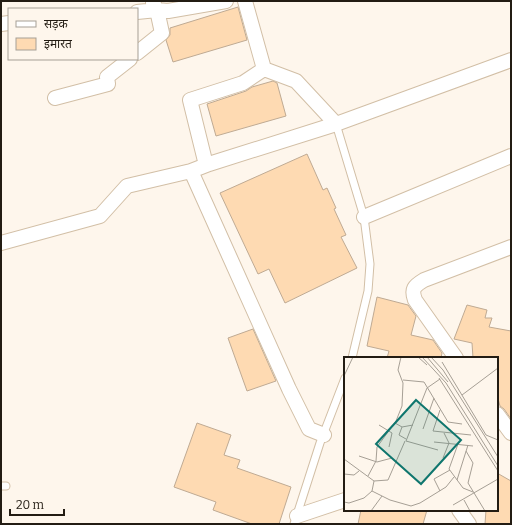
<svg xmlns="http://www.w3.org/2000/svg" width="512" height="525" font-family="Bitter,'Noto Sans Devanagari',serif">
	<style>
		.building { fill: #fedab2; stroke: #bfaa93 }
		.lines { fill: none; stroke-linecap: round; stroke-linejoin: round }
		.lane-casing { stroke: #d2bfa6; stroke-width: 9 }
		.street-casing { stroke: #d2bfa6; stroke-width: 16 }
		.lane { stroke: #fff; stroke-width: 7 }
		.street { stroke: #fff; stroke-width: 14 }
		.inset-road { fill: none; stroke: #a69f95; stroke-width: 1 }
		.view { fill: #0f766e; fill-opacity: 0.15; stroke: #0f766e; stroke-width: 2 }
		.inset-edge { fill: none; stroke: #231c13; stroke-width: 2 }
	</style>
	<rect width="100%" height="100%" fill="#fef6ec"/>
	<!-- building -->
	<path class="building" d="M238 7 247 40 173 62 166 40 170 35V28Z
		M273 81 277 83 286 116 216 136 207 104 246 91 252 87Z
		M307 154 323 190 327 188 336 208 334 209 346 235 341 237 357 268 285 303 269 269 258 274 220 193Z
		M377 297 408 305 416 316 411 335 433 340 442 353 441 358H387L389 351 367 346Z
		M467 305 487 310 485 318H492L489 327 511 331V419L504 409 500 406 497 395V358H473L472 343 454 339Z
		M253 329 276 381 247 391 228 338Z
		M197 423 231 435 224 455 240 460 237 468 291 487 279 524H252L213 510 216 502 174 487Z
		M497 473 511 481V524H485L486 510H497Z
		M361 510H427L423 524H358Z"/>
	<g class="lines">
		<defs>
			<path id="lane" d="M336 124 364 217 370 264 368 291 352 358
				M1 486H6
				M294 524 320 443 345 378"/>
			<path id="street" d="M245 1 264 69 296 81 336 124
				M137 12 157 10 168 11 226 1
				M1 24 9 23
				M137 53 162 33 157 10 153 3
				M55 98 108 84 107 77 130 59
				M206 165 190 100 243 83 264 69
				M364 217 511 156
				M1 243 100 216 127 186 191 171
				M456 358 415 300C411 289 414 286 424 280L511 247
				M497 414 511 433
				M324 435 309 429 289 389 191 171 209 164 336 124 511 60
				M459 510 469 524
				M297 516 345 500"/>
		</defs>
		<!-- lane casing -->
		<use href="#lane" class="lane-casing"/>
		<!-- street casing -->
		<use href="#street" class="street-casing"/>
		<!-- lane -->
		<use href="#lane" class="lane"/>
		<!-- street -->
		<use href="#street" class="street"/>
	</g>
	<!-- overview -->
	<g transform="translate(344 357)">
		<rect width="154" height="154" fill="#fef6ec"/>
		<path class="inset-road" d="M74 0 83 8M78 0 102 26 154 109M83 0 104 25M87 0 99 13 154 100M98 5 142 78 154 83M0 19 9 0M95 21 154 114M59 23 80 25 104 65 118 67M118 38 154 11M96 53 89 74 127 78M51 66 58 70 69 68M35 68 48 76 45 90M58 70 55 78 62 82M79 72 90 41M90 85 129 89M114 87 105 112 119 131 129 135M94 93 62 84 83 31 96 22M122 94 129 106 124 126 141 154M15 99 33 105 48 101M99 101 105 86 100 76M0 102 30 124 28 134 20 141 5 146 0 145M0 117 10 118 15 114M24 119 32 104 33 90 52 64 58 49 59 26 54 13 57 0M113 123 124 88M30 124 44 123 61 84M28 134 46 143 67 149 76 146 102 130 110 120M96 134 90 122 106 113M120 143 126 154M109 148 154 122M27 154 38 139"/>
		<path class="view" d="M72 43 117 83 77 127 32 87Z"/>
		<rect width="154" height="154" class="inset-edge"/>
	</g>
	<!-- border -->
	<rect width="512" height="525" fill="none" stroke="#231c13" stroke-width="4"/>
	<!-- legend -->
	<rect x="8" y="8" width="130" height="52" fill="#fef6ec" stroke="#a69f95"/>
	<rect x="16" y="21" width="20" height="6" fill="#ffffff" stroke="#a69f95"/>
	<text x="44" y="28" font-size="12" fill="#231c13">सड़क</text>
	<rect x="16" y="38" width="20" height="12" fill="#fedab2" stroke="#a69f95"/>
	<text x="44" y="48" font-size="12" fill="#231c13">इमारत</text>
	<!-- scale -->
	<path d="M10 509v6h54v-6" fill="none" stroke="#231c13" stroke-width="2"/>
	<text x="16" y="509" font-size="12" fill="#231c13" stroke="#fef6ec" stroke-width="3" paint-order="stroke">20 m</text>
</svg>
